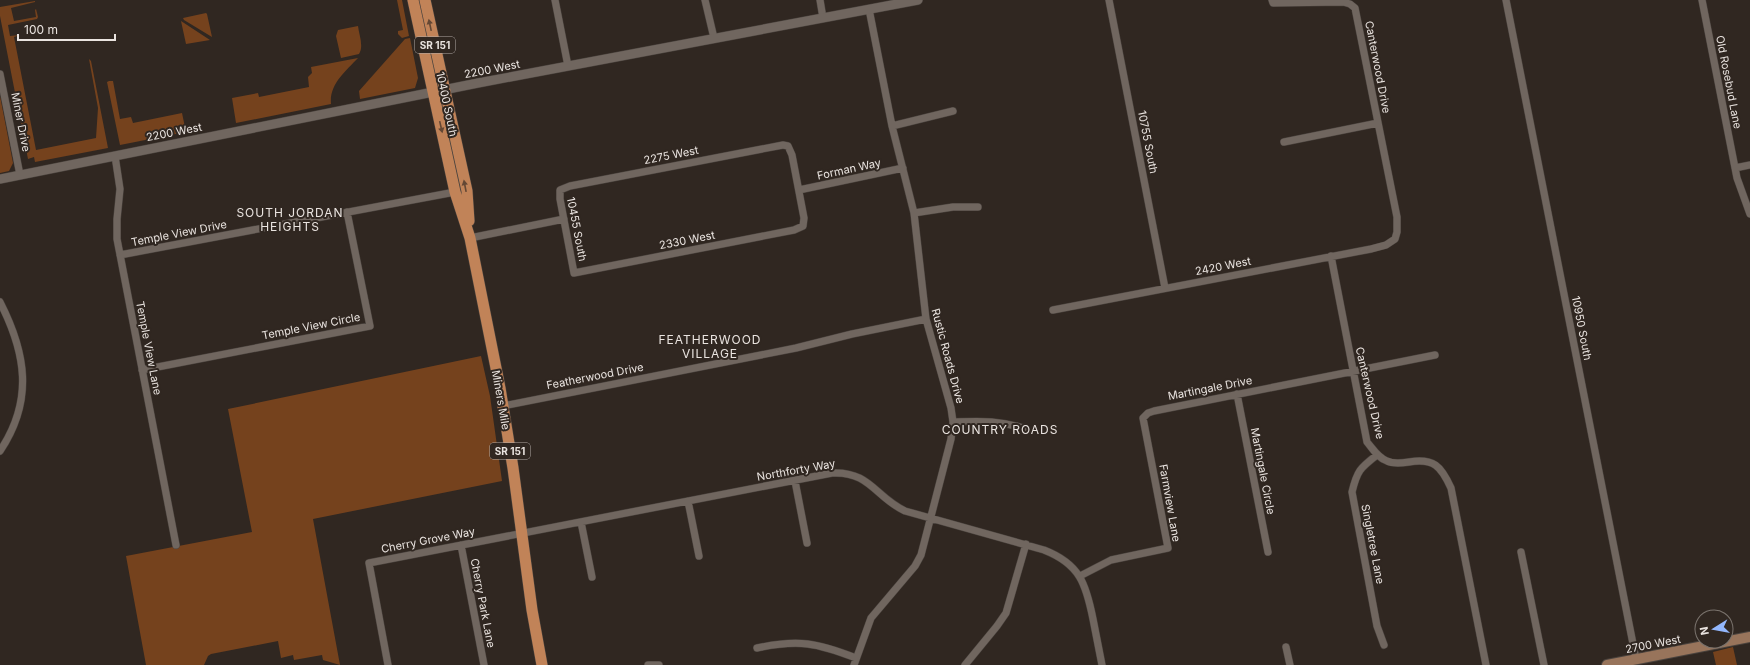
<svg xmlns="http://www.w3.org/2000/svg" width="1750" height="665" font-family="Inter,sans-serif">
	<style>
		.green { fill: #75421d }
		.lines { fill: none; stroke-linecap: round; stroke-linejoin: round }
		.minor-casing { stroke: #4a433e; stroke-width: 8 }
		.tertiary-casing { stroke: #4a433e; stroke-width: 10 }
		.secondary-casing { stroke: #4a433e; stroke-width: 12 }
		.primary-casing { stroke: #4a433e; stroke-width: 12 }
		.minor { stroke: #70665f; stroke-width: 7 }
		.tertiary { stroke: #70665f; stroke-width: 9 }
		.secondary { stroke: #98745b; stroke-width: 10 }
		.primary { stroke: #c18358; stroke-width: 11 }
		.oneway { fill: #634734 }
		.labels { text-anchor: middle; stroke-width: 4; stroke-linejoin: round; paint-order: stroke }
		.shield { fill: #302721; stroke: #b2aba7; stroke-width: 1 }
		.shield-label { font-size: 10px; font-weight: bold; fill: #eae4e0 }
		.street-label { font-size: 11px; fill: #eae4e0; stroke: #302721 }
		.neighbourhood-label { font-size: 12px; letter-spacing: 1px; fill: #eae4e0; stroke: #302721 }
	</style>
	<rect width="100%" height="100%" fill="#302721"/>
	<!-- green -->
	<path class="green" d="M397 0H402L409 36 402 38 398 34V31L403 30Z
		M35 1V2L11 8 14 21 36 17 35 10 36 9 38 17 37 19 8 25 10 36 20 35 14 37 36 150 96 138 98 108 89 59 91 61 108 148 35 162 34 157 28 159 0 16V7Z
		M206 13 207 14 212 37 184 20 183 18Z
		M181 21 210 40 186 44Z
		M358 26C359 35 364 46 359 54L341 58 336 36 338 30Z
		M410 38 418 78 415 88 360 99 359 91 405 39Z
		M358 58C346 71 329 84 331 104L236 123 232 98 258 93 259 97 309 87 308 77 312 73 311 67Z
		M109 81H113L120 119 131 117 133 123 182 113 186 132 120 145 107 82Z
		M0 96 13 163 9 171 0 173Z
		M481 356 490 396 502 481 313 519 340 665 323 660 322 655 294 660 293 655 281 658 278 641 211 654 208 656 204 665H146L126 556 252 532 228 409Z
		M1733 647 1737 665H1716L1713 652Z"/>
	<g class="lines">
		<defs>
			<path id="minor" d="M555 0 568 66
				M705 0 714 38
				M820 0 823 18
				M1109 0 1165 288
				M1506 0 1636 659
				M1702 0 1737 178 1750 214
				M0 74 20 175
				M892 126 953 111
				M1284 142 1378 123
				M783 145 788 146 792 155 804 218 803 226 794 230 574 273 560 199V190L570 186Z
				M115 156 120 189 117 219V239L176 545
				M1735 168 1750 165
				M799 190 903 168
				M914 213 953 207H978
				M470 238 564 219
				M120 255 455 192
				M1331 256 1367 442C1373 449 1378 458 1387 461 1393 464 1402 463 1409 462 1434 458 1441 466 1451 488L1486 665
				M0 302C26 353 34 400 0 451
				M1053 310 1371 249 1386 245 1395 239 1397 232V217L1355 8 1350 4 1343 2 1273 3 1272 0
				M142 370 370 326 347 212
				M1237 394 1268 552
				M503 406 796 348 852 334 926 319
				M953 422C980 421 1003 420 1028 430
				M1377 455C1360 468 1357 471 1352 492L1377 626 1384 645
				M795 481 807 543
				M688 501 699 556
				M581 522 592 577
				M461 545 484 665
				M1521 552 1544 665
				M1080 576 1111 560 1168 548 1143 418 1148 413 1154 411 1435 355
				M1286 647 1290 665
				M757 648C799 639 817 643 856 658
				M388 665 369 563 832 473C870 471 875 497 905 511L1044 550C1080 564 1086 584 1093 619 1096 634 1099 650 1102 665
				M648 665H659
				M854 665 871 618 915 566 921 555 951 439 953 422 951 408 926 319 914 213 892 126 869 9
				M965 665 997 626 1006 613 1026 544"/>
			<path id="tertiary" d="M0 179 478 83 918 0"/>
			<path id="secondary" d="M1607 665 1750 637"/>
			<path id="primary" d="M413 0 455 192 470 238 500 388 513 468 532 610 542 665
				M425 0 467 191 469 221"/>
		</defs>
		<!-- minor casing -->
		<use href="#minor" class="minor-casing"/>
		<!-- tertiary casing -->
		<use href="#tertiary" class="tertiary-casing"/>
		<!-- secondary casing -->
		<use href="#secondary" class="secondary-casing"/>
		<!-- primary casing -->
		<use href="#primary" class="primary-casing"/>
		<!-- minor -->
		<use href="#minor" class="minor"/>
		<!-- tertiary -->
		<use href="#tertiary" class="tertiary"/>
		<!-- secondary -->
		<use href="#secondary" class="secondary"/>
		<!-- primary -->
		<use href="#primary" class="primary"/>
	</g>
	<!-- one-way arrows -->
	<defs><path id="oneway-solid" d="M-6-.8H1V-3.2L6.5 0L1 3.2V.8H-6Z"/></defs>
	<g class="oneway">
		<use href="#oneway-solid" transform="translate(430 25) rotate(-102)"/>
		<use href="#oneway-solid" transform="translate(441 127) rotate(77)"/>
		<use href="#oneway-solid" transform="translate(465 186) rotate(-101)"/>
	</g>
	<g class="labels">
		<!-- shield labels -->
		<g class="shield">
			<rect x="415" y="37" width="40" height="16" rx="3"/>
			<rect x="490" y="443" width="40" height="16" rx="3"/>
		</g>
		<g class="shield-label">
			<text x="435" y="49">SR 151</text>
			<text x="510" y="455">SR 151</text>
		</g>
		<!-- street labels -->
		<g class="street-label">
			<text transform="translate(1378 67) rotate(79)" y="4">Canterwood Drive</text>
			<text transform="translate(492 69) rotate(-11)" y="4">2200 West</text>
			<text transform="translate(1729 82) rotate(79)" y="4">Old Rosebud Lane</text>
			<text transform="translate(447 104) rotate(78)" y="4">10400 South</text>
			<text transform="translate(21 122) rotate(79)" y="4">Miner Drive</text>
			<text transform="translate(174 132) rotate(-11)" y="4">2200 West</text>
			<text transform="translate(1148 142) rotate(79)" y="4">10755 South</text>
			<text transform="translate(671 155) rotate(-11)" y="4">2275 West</text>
			<text transform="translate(849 169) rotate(-12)" y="4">Forman Way</text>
			<text transform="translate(577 229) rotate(79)" y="4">10455 South</text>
			<text transform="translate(179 233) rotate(-11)" y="4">Temple View Drive</text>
			<text transform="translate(687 240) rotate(-11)" y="4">2330 West</text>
			<text transform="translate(1223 266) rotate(-11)" y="4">2420 West</text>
			<text transform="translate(311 326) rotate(-11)" y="4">Temple View Circle</text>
			<text transform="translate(1582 328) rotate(79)" y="4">10950 South</text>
			<text transform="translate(149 348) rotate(79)" y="4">Temple View Lane</text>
			<text transform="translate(948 356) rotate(75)" y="4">Rustic Roads Drive</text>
			<text transform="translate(595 376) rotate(-11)" y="4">Featherwood Drive</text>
			<text transform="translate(1210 388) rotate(-11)" y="4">Martingale Drive</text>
			<text transform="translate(1370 393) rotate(77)" y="4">Canterwood Drive</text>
			<text transform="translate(501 400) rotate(80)" y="4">Miners Mile</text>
			<text transform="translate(796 470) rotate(-10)" y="4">Northforty Way</text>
			<text transform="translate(1263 471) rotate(79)" y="4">Martingale Circle</text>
			<text transform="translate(1170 503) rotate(80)" y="4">Farmview Lane</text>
			<text transform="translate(428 540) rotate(-11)" y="4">Cherry Grove Way</text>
			<text transform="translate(1373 544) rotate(79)" y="4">Singletree Lane</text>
			<text transform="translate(483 603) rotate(79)" y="4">Cherry Park Lane</text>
			<text transform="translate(1653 644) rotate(-11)" y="4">2700 West</text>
		</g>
		<!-- neighbourhood labels -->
		<g class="neighbourhood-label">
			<text x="290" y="217">SOUTH JORDAN<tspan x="290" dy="14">HEIGHTS</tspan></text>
			<text x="710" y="344">FEATHERWOOD<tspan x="710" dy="14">VILLAGE</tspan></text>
			<text x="1000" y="434">COUNTRY ROADS</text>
		</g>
	</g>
	<!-- north arrow -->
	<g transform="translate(1714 629) rotate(259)"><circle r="19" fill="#302721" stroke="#7a736d"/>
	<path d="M0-3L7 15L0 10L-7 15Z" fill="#93b7fd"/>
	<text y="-6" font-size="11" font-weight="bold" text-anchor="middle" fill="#eae4e0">N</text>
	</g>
	<!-- scale -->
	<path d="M18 34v6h97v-6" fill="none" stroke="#eae4e0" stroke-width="2"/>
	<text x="24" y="34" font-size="12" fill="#eae4e0" stroke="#302721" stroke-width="3" paint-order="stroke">100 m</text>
</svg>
